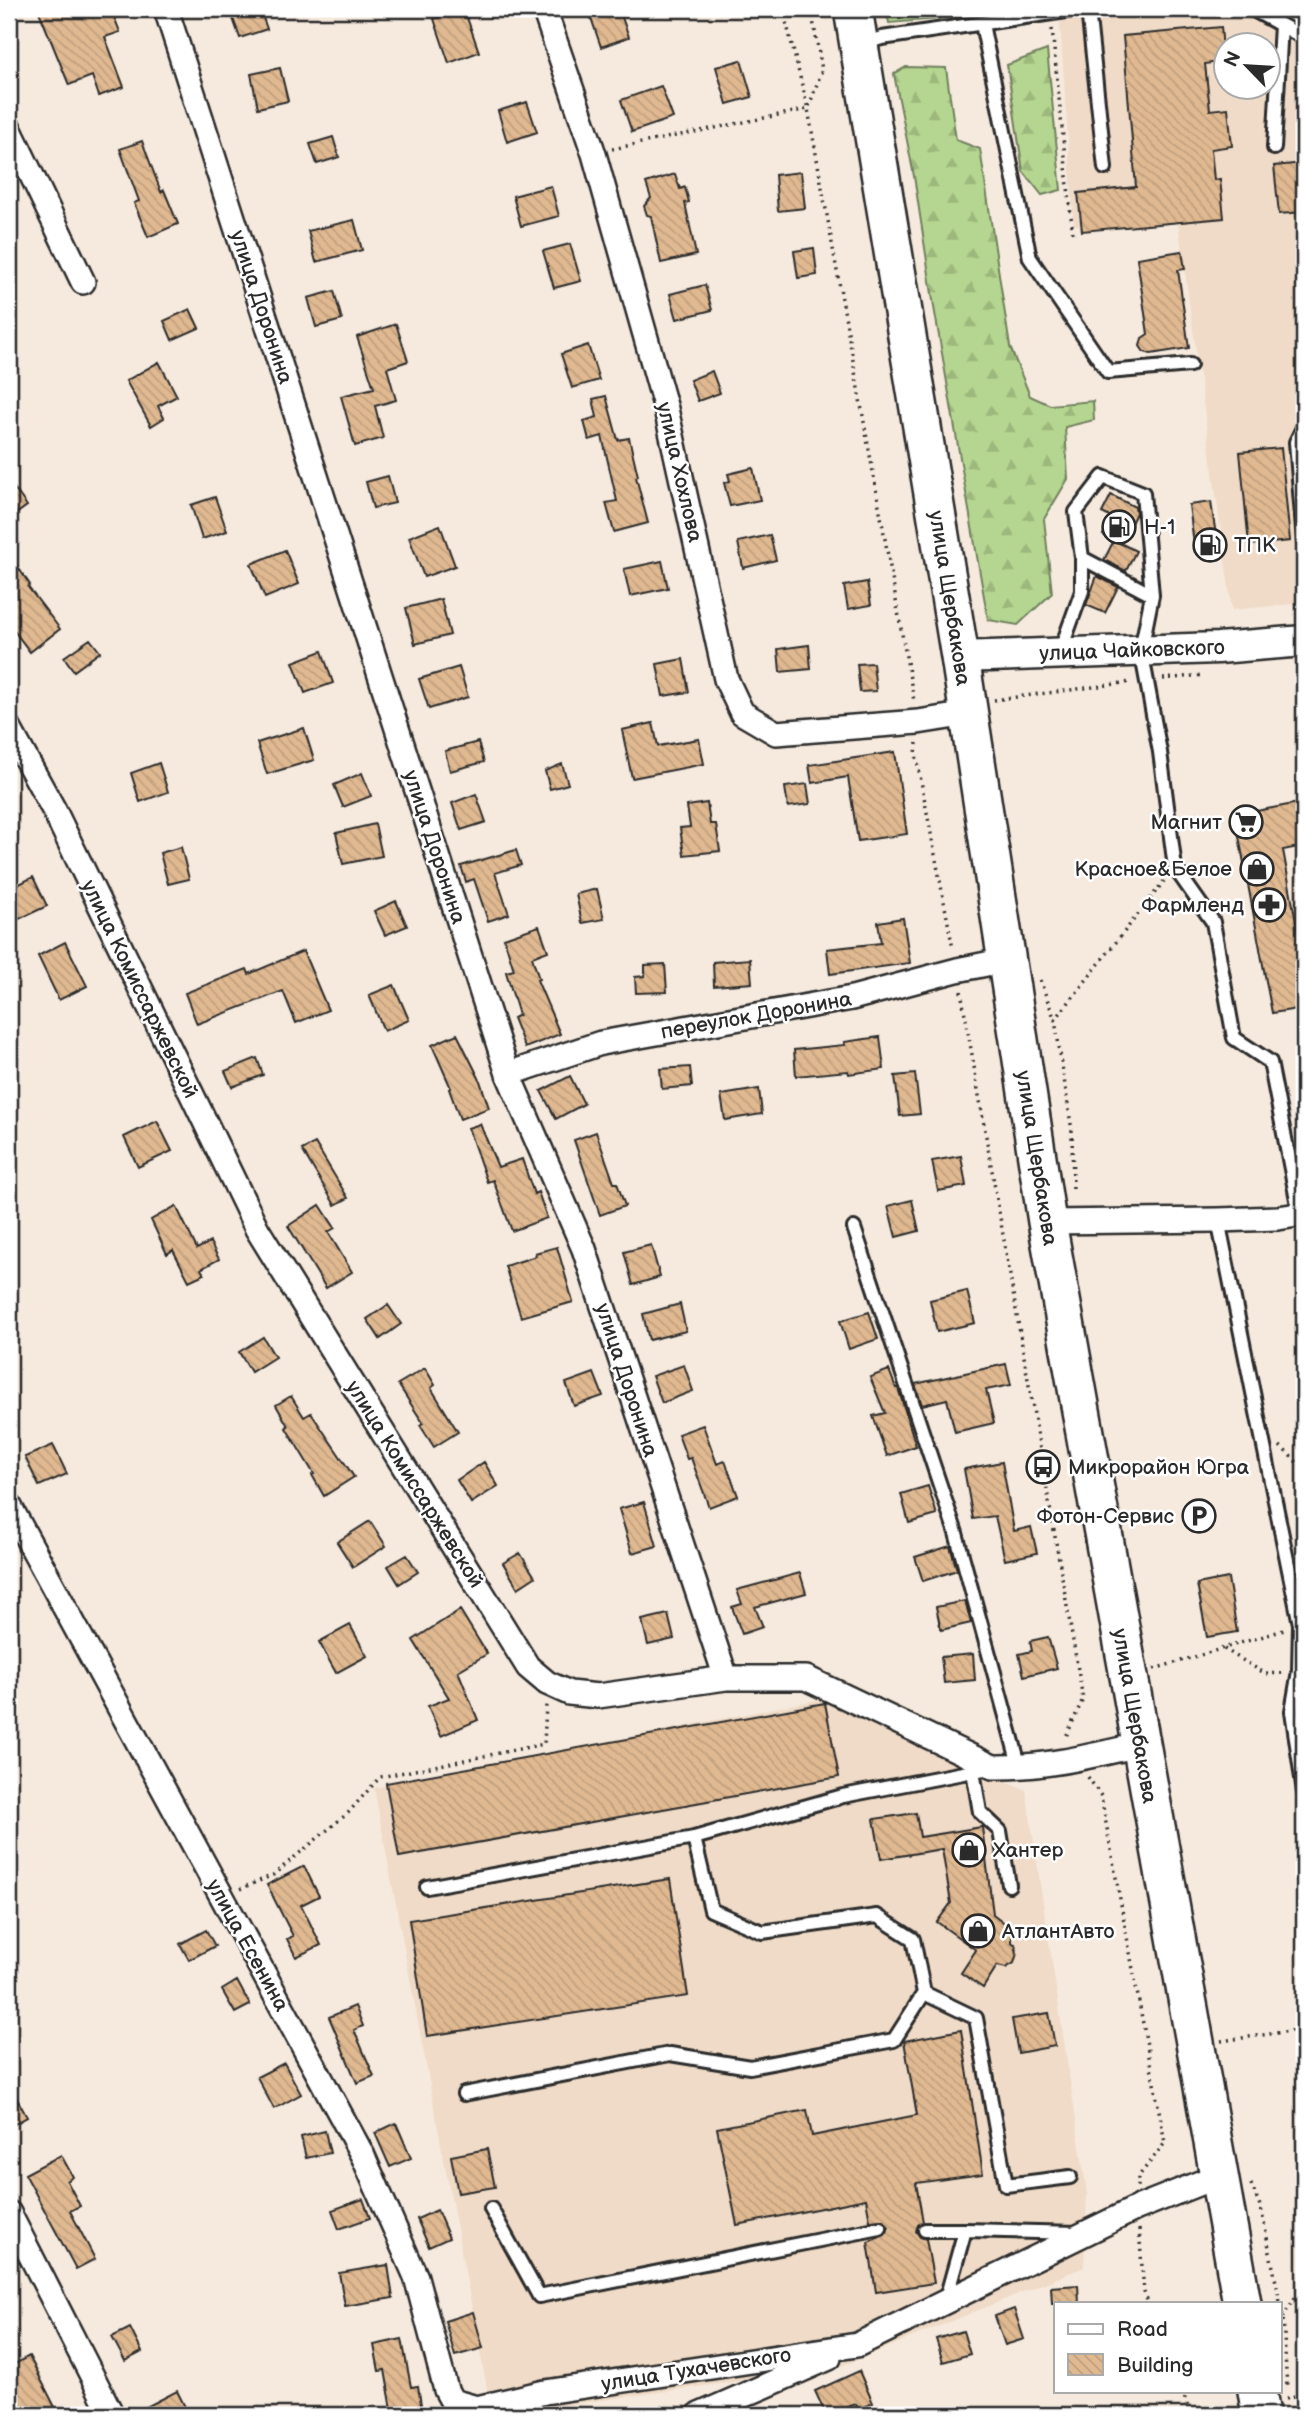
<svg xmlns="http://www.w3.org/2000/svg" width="1313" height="2424" font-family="'Balsamiq Sans',sans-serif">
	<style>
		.built { fill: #efdbc7; fill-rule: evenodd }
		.forest { fill: url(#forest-firs); stroke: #70805e; stroke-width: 2 }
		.building { fill: url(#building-back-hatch); stroke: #2b2b2b; stroke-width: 2 }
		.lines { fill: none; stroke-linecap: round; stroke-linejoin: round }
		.service-casing { stroke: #2b2b2b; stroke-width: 18 }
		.minor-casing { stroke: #2b2b2b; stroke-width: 28 }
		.tertiary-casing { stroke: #2b2b2b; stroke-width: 35 }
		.primary-casing { stroke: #2b2b2b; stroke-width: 42 }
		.path { stroke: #2b2b2b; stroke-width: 3.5; stroke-dasharray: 2 5; stroke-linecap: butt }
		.service { stroke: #fff; stroke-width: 12 }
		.minor { stroke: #fff; stroke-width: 23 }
		.tertiary { stroke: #fff; stroke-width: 30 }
		.primary { stroke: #fff; stroke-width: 37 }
		.labels { text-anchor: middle; stroke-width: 5; stroke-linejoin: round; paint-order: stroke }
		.street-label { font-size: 21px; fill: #2b2b2b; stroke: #fff }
		.poi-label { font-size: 21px; fill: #2b2b2b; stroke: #fff; text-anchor: start }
	</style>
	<defs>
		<pattern id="forest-firs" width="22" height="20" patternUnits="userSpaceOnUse" patternTransform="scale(1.75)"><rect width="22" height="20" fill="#b5d690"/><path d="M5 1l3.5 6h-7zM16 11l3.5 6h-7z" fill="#9cb87c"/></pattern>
		<pattern id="building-back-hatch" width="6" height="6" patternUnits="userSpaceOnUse" patternTransform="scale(1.75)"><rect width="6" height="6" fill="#e0b991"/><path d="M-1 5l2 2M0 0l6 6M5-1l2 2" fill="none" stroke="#c09f7d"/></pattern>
	</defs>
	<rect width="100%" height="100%" fill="#f6eade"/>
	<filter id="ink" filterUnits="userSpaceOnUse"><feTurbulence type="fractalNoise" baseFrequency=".0143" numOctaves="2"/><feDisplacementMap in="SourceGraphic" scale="14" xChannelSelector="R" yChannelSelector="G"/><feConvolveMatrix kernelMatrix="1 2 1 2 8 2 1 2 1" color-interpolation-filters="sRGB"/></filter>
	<g filter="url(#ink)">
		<!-- built -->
		<path class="built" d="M1059 9H1304V603L1232 610 1178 222 1074 225ZM1226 46H1268V88H1226Z
			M831 1697 1026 1790 1087 2193 1084 2267 837 2368 492 2415 374 1788Z"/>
		<!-- forest -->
		<path class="forest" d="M886 9H973L974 16 889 23Z
			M1047 50 1061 190 1042 195 1023 171 1007 65Z
			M906 67 946 68 956 140 980 149 1010 347 1030 396 1050 405 1093 401 1094 420 1065 427 1068 479 1044 519 1052 593 1018 625 988 620 934 307 914 176 894 74Z"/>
		<!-- building -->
		<path class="building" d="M38 9H111L120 32 105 37 124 87 99 96 92 76 69 85Z
			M245 9H260L267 29 240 38 231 13Z
			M464 9 479 52 449 63 434 19Z
			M588 9H619L629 37 601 47Z
			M1221 27 1224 61 1205 64 1210 110 1228 108 1232 146 1211 149 1214 180 1220 179 1224 218 1082 231 1078 193 1136 187 1123 36Z
			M741 60 752 97 727 104 716 67Z
			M280 68 288 101 258 108 251 74Z
			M661 86 673 118 632 132 621 100Z
			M527 102 537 132 507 142 498 111Z
			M333 137 339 157 317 164 310 144Z
			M142 141 161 192 164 190 178 224 148 237 134 203 139 201 120 149Z
			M1304 163V212L1279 214 1274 166Z
			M801 172 805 208 778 211 775 175Z
			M675 174 680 189 685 187 689 202 685 203 696 255 661 263 651 216 647 215 644 206 651 198 646 183Z
			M551 186 559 216 521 226 513 196Z
			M354 220 362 250 316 262 308 231Z
			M570 244 581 281 554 288 543 251Z
			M814 248 817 275 798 278 794 251Z
			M1182 251 1185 269 1178 270 1189 348 1151 354 1144 352 1140 346 1142 338 1148 334 1137 258Z
			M705 285 712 310 677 319 670 294Z
			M334 291 342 320 316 327 308 298Z
			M190 309 199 328 172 340 164 321Z
			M396 324 408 361 387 368 396 400 375 406 383 438 355 446 341 396 374 388 357 337Z
			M588 345 599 380 572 388 561 354Z
			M159 362 177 396 158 406 164 418 151 426 126 381Z
			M712 371 720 393 698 401 690 380Z
			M606 396 618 440 629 438 638 476 636 477 648 523 614 532 606 503 617 501 602 436 589 440 584 421 597 417 593 399Z
			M1281 448 1290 541 1249 545 1240 452Z
			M753 468 760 500 730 506 724 483 730 481 728 474Z
			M388 476 395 503 373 508 366 482Z
			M9 481 27 506 9 519Z
			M1111 495 1135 507 1136 513 1121 544 1103 535 1112 518 1102 513Z
			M215 497 227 531 202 539 191 505Z
			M1211 502 1218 549 1195 552 1189 505Z
			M440 525 455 566 424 577 409 537Z
			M770 535 776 560 743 568 738 542Z
			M1114 540 1136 551 1126 571 1104 560Z
			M285 550 299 584 265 598 251 564Z
			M9 554 30 585 28 587 60 629 30 652 9 624Z
			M662 561 668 588 630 596 624 569Z
			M1097 576 1118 587 1105 613 1086 605Z
			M867 582 871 605 848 609 844 586Z
			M441 599 450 635 415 644 406 608Z
			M90 639 100 652 74 671 64 657Z
			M809 645 811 669 780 672 778 649Z
			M322 651 333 683 305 693 293 662Z
			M683 659 689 692 663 696 657 664Z
			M873 663 876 691 860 692 857 664Z
			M459 667 468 697 429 709 419 679Z
			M653 723 658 746 699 739 704 764 632 778 622 730Z
			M304 728 314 760 267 774 257 743Z
			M478 742 484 762 450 771 445 751Z
			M895 752 907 834 858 841 848 777 812 783 809 765Z
			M159 763 168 792 140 802 131 773Z
			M562 764 568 784 550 789 545 771Z
			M362 773 371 796 343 807 334 785Z
			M807 784 810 804 788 807 785 787Z
			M476 794 486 822 461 830 452 803Z
			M1304 802V846L1283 850 1304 966V1008L1272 1013 1235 815Z
			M707 803 710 824H716L720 851 684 855 680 828 690 827 687 806Z
			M375 824 382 856 343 864 336 833Z
			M181 847 189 879 168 884 160 853Z
			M516 850 521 865 495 873 509 914 488 921 474 879 466 882 461 866Z
			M33 877 47 906 17 920 9 904V889Z
			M597 889 604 919 582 923 576 894Z
			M396 901 407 926 385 935 374 911Z
			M903 918 910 963 830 974 827 949 881 943 878 922Z
			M539 926 548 951 532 957 539 979 537 980 560 1034 525 1048 513 1018 519 1015 506 972 514 970 504 938Z
			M65 942 87 986 59 1000 38 956Z
			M303 951 328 1010 296 1023 283 991 197 1024 185 993 247 969 249 974Z
			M750 959 752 983 714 986 713 962Z
			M665 964 667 992 636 993 635 977 645 976V965Z
			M394 985 409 1020 384 1031 369 995Z
			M457 1034 479 1078 489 1108 460 1119 449 1089 451 1088 432 1045Z
			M880 1037 884 1069 849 1074 848 1071 796 1076 794 1050 845 1045 844 1042Z
			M257 1058 263 1075 232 1087 225 1071Z
			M690 1067 692 1086 662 1089 660 1069Z
			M915 1074 920 1114 900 1116 895 1076Z
			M570 1076 584 1104 556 1119 541 1091Z
			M759 1089 762 1114 725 1120 721 1095Z
			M157 1121 172 1151 138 1167 124 1137Z
			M480 1124 498 1167 522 1159 534 1194 538 1192 547 1218 512 1231 493 1180 487 1182 468 1128Z
			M596 1132 614 1183H617L625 1206 600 1215 574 1140Z
			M315 1143 348 1198 335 1205 302 1150Z
			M961 1156 966 1186 938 1191 932 1161Z
			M912 1200 919 1231 896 1237 888 1206Z
			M320 1205 335 1228 328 1232 352 1272 326 1288 288 1226Z
			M176 1206 197 1249 210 1242 219 1259 201 1269 204 1274 189 1281 173 1250 167 1254 151 1220Z
			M651 1245 660 1277 633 1285 624 1252Z
			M557 1247 573 1302 521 1317 505 1266 536 1256 535 1253Z
			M967 1291 975 1323 937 1332 930 1300Z
			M680 1304 686 1331 649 1340 643 1314Z
			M388 1305 401 1324 380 1339 367 1319Z
			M869 1312 878 1339 849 1349 840 1321Z
			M263 1337 275 1357 251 1372 239 1352Z
			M1006 1364 1011 1385 986 1390 994 1423 955 1432 947 1399 922 1405 915 1384Z
			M684 1365 693 1391 662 1403 652 1376Z
			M425 1368 435 1385 431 1388 458 1432 434 1447 420 1425 423 1423 398 1384Z
			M889 1370 896 1388H898L916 1446 887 1456 873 1416 885 1413 870 1377Z
			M594 1373 603 1396 574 1406 566 1383Z
			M291 1396 304 1417 311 1413 354 1477 324 1496 312 1475 314 1474 286 1428 288 1426 276 1405Z
			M703 1425 717 1464 725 1461 738 1496 709 1507 691 1458 687 1459 678 1434Z
			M53 1445 67 1474 39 1486 25 1457Z
			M484 1462 498 1486 471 1503 457 1480Z
			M1002 1462 1014 1531 1031 1527 1037 1553 1005 1560 995 1516 973 1519 964 1469Z
			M928 1486 937 1515 909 1523 901 1494Z
			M644 1502 657 1546 632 1553 619 1509Z
			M370 1521 386 1546 353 1567 337 1542Z
			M950 1546 957 1570 923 1581 915 1557Z
			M520 1553 535 1577 518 1588 503 1563Z
			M407 1555 418 1572 399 1584 388 1566Z
			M800 1573 806 1593 755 1607 763 1627 742 1634 732 1607 742 1604 737 1590Z
			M1228 1578 1237 1632 1207 1637 1197 1584Z
			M965 1601 971 1623 941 1630 936 1607Z
			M460 1610 487 1654 458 1671 478 1720 441 1736 428 1706 449 1698 413 1640Z
			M668 1614 674 1639 648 1645 642 1620Z
			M350 1625 367 1656 336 1673 319 1642Z
			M1048 1637 1057 1668 1024 1676 1019 1654 1032 1651 1030 1641Z
			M973 1654 975 1680 944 1683 941 1657Z
			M825 1703 839 1777 399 1857 386 1783Z
			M916 1813 920 1837 982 1827 993 1914 1012 1929V1943L1015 1944 1017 1953 1014 1963 1006 1968 997 1966 983 1988 961 1973 976 1950 937 1922 951 1903 942 1849 881 1859 874 1819Z
			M304 1866 319 1896 301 1905 321 1945 296 1957 287 1939 293 1936 267 1885Z
			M670 1879 688 1996 427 2036 409 1920Z
			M206 1930 215 1946 189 1960 180 1944Z
			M237 1981 250 2005 235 2013 222 1990Z
			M355 2006 363 2026 354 2030 374 2076 357 2083 329 2017Z
			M1049 2013 1055 2046 1018 2053 1012 2019Z
			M961 2030 983 2174 916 2183 923 2222 918 2225 916 2231 920 2237 926 2239 934 2283 876 2292 868 2242 885 2235 889 2227 882 2220 870 2221 866 2199 737 2225 717 2128 807 2110 812 2136 917 2115 904 2041Z
			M284 2063 301 2094 274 2109 257 2077Z
			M9 2084 27 2117 9 2127Z
			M396 2123 411 2158 390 2167 375 2133Z
			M325 2131 330 2153 306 2158 301 2137Z
			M487 2149 495 2187 458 2193 451 2156Z
			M61 2155 73 2177 67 2181 80 2206 70 2211 95 2259 76 2269 25 2174Z
			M363 2199 370 2218 339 2229 332 2210Z
			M437 2210 449 2238 429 2247 417 2219Z
			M388 2265 393 2298 345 2306 339 2273Z
			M1078 2285 1079 2303H1052L1051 2287Z
			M1014 2309 1024 2339 1005 2345 995 2316Z
			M473 2312 483 2348 455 2356 445 2321Z
			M130 2328 142 2352 125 2361 112 2337Z
			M963 2331 970 2354 943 2362 936 2339Z
			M402 2339 411 2387 418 2386 422 2411 393 2415 385 2370 379 2371 374 2345Z
			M29 2356 59 2415H21L9 2392V2367Z
			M859 2371 873 2403 858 2409 856 2404 826 2415 815 2391Z
			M177 2391 189 2415H131Z"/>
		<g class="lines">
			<defs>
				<path id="service" d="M1088 9 1105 168
					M1252 9 1281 25 1274 148
					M982 24 1030 258 1108 372 1190 365
					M1281 25 1304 38
					M862 44 882 38 1080 9
					M1304 426 1296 442 1304 541
					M1082 558 1152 595
					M1060 652 1082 591V558L1076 512 1103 477 1143 493 1152 595 1141 650 1160 752 1175 868 1213 922 1234 1038 1270 1062 1300 1215
					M1218 1220 1300 1624 1299 1671 1292 1711 1304 1792
					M854 1228 956 1533 1020 1768
					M989 1768 843 1796 694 1838 711 1910 762 1932 877 1916 913 1939 924 1993 976 2018 1006 2185 1070 2177
					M973 1771 980 1812 1000 1831 1009 1885
					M427 1887 694 1838
					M464 2094 670 2054 750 2067 894 2040 924 1993
					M491 2209 539 2296 880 2228
					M925 2230H965
					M945 2302 965 2230 1078 2233"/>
				<path id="minor" d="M166 9 508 1074 584 1249 726 1678
					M544 9 594 154 666 409 726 679 742 713 776 733 918 722 968 714
					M9 128 83 282
					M9 728 54 810 257 1229 528 1667 547 1683 569 1693 598 1696 726 1678H806L993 1767C1043 1768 1091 1756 1139 1745
					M508 1074 601 1043 852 998 957 970 1006 960
					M1047 1222 1218 1220 1278 1218 1304 1214
					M9 1505 363 2156 416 2277 446 2390 452 2401 477 2408 545 2392 857 2345 1137 2208 1220 2175
					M9 2213 112 2415
					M699 2415 829 2358"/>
				<path id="tertiary" d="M960 657 1218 648 1304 641"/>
				<path id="primary" d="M853 9 960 657 1047 1222 1242 2303
					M1257 2391 1261 2415"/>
			</defs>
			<!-- service casing -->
			<use href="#service" class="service-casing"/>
			<!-- minor casing -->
			<use href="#minor" class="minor-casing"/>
			<!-- tertiary casing -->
			<use href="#tertiary" class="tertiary-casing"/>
			<!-- primary casing -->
			<use href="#primary" class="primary-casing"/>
			<!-- path -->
			<path class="path" d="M783 9 808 109 914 701
				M1052 29 1073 236
				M612 149 808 109 822 70 811 9
				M1163 679 1204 675
				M994 700 1131 682
				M917 743 916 755 953 949
				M1040 980 1055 1020 1072 1131 1073 1192
				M961 991 1083 1699 1065 1739
				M1055 1020 1164 881
				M1280 1446 1304 1469
				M1224 1649 1266 1674 1283 1673
				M1154 1669 1284 1630
				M1088 1777 1101 1796 1165 2143 1138 2177V2187
				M240 1889 273 1875 348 1813 380 1777 544 1744 546 1705
				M1221 2041 1304 2029
				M1251 2184 1261 2208 1283 2317 1287 2389
				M1139 2229 1144 2292 1148 2303
				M1283 2317 1304 2283
				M1182 2391 1191 2415
				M1286 2398 1304 2394"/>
			<!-- service -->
			<use href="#service" class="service"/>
			<!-- minor -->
			<use href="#minor" class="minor"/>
			<!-- tertiary -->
			<use href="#tertiary" class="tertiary"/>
			<!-- primary -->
			<use href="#primary" class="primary"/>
		</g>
	</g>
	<!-- icons -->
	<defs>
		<symbol id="fuel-ring" viewBox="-11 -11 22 22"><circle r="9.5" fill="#fff" stroke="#2b2b2b" stroke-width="1.5"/><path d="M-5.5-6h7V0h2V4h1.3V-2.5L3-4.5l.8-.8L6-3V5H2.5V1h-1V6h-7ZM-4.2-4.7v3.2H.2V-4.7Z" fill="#2b2b2b"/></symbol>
		<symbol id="supermarket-ring" viewBox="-11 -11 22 22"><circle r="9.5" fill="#fff" stroke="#2b2b2b" stroke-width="1.5"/><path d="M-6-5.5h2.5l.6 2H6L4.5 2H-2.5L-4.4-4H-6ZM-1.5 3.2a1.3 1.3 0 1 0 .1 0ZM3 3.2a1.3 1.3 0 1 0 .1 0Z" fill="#2b2b2b"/></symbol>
		<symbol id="shop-ring" viewBox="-11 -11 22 22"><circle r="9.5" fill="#fff" stroke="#2b2b2b" stroke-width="1.5"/><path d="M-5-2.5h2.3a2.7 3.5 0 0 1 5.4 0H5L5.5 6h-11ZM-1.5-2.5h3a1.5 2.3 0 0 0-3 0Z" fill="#2b2b2b"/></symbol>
		<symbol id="pharmacy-ring" viewBox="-11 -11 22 22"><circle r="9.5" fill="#fff" stroke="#2b2b2b" stroke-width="1.5"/><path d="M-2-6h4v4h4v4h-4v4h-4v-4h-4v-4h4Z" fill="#2b2b2b"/></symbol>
		<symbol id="bus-ring" viewBox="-11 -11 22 22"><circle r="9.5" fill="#fff" stroke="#2b2b2b" stroke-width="1.5"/><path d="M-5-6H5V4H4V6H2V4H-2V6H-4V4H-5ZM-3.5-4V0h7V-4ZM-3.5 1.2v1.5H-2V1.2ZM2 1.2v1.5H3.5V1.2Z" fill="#2b2b2b"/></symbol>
		<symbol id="parking-ring" viewBox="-11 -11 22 22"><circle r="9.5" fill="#fff" stroke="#2b2b2b" stroke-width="1.5"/><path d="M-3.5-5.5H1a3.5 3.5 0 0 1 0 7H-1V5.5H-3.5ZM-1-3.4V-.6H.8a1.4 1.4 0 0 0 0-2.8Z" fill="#2b2b2b"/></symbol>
	</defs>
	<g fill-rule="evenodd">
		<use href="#fuel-ring" x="1100" y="508" width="38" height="38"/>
		<use href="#fuel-ring" x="1191" y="526" width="38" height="38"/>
		<use href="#supermarket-ring" x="1227" y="803" width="38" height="38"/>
		<use href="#shop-ring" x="1238" y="850" width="38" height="38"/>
		<use href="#pharmacy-ring" x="1250" y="886" width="38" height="38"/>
		<use href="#bus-ring" x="1024" y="1448" width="38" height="38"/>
		<use href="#parking-ring" x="1180" y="1497" width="38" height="38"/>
		<use href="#shop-ring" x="950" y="1831" width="38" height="38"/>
		<use href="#shop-ring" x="959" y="1912" width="38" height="38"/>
	</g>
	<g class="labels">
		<!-- street labels -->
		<g class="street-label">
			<text transform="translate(262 307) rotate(72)" y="7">улица Доронина</text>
			<text transform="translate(680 472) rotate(77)" y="7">улица Хохлова</text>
			<text transform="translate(950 598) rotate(81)" y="7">улица Щербакова</text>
			<text transform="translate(1132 650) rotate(-2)" y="7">улица Чайковского</text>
			<text transform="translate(435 847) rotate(72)" y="7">улица Доронина</text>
			<text transform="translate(140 989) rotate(64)" y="7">улица Комиссаржевской</text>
			<text transform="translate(756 1015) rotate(-10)" y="7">переулок Доронина</text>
			<text transform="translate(1037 1158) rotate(81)" y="7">улица Щербакова</text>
			<text transform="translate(627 1380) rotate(72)" y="7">улица Доронина</text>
			<text transform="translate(415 1484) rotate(58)" y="7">улица Комиссаржевской</text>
			<text transform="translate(1135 1716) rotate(80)" y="7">улица Щербакова</text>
			<text transform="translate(248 1945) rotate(61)" y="7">улица Есенина</text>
			<text transform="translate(696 2369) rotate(-9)" y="7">улица Тухачевского</text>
		</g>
		<!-- poi labels -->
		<g class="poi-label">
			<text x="1144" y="534">Н-1</text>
			<text x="1234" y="552">ТПК</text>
			<text x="1222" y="829" text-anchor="end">Магнит</text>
			<text x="1232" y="876" text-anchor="end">Красное&amp;Белое</text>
			<text x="1244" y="912" text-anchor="end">Фармленд</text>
			<text x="1068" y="1474">Микрорайон Югра</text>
			<text x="1174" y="1523" text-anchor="end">Фотон-Сервис</text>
			<text x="993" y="1857">Хантер</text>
			<text x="1002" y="1938">АтлантАвто</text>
		</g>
	</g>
	<!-- margin -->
	<rect width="1313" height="2424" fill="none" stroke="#fff" stroke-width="35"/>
	<rect x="18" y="18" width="1278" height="2389" fill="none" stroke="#2b2b2b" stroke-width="2.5" filter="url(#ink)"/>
	<!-- legend -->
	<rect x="1054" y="2302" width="228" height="91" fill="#ffffff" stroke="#aaaaaa" stroke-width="2"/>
	<rect x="1068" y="2324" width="35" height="10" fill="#ffffff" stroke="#aaaaaa" stroke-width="2"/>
	<text x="1117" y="2336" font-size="21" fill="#2b2b2b">Road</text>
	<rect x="1068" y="2354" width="35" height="21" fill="url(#building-back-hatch)" stroke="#aaaaaa" stroke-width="2"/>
	<text x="1117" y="2372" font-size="21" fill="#2b2b2b">Building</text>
	<!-- north arrow -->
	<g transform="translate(1247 66) rotate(295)"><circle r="33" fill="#ffffff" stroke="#aaaaaa" stroke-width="2"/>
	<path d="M0-5L12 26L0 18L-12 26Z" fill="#2b2b2b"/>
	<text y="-10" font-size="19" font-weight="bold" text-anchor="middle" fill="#2b2b2b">N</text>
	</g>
</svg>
